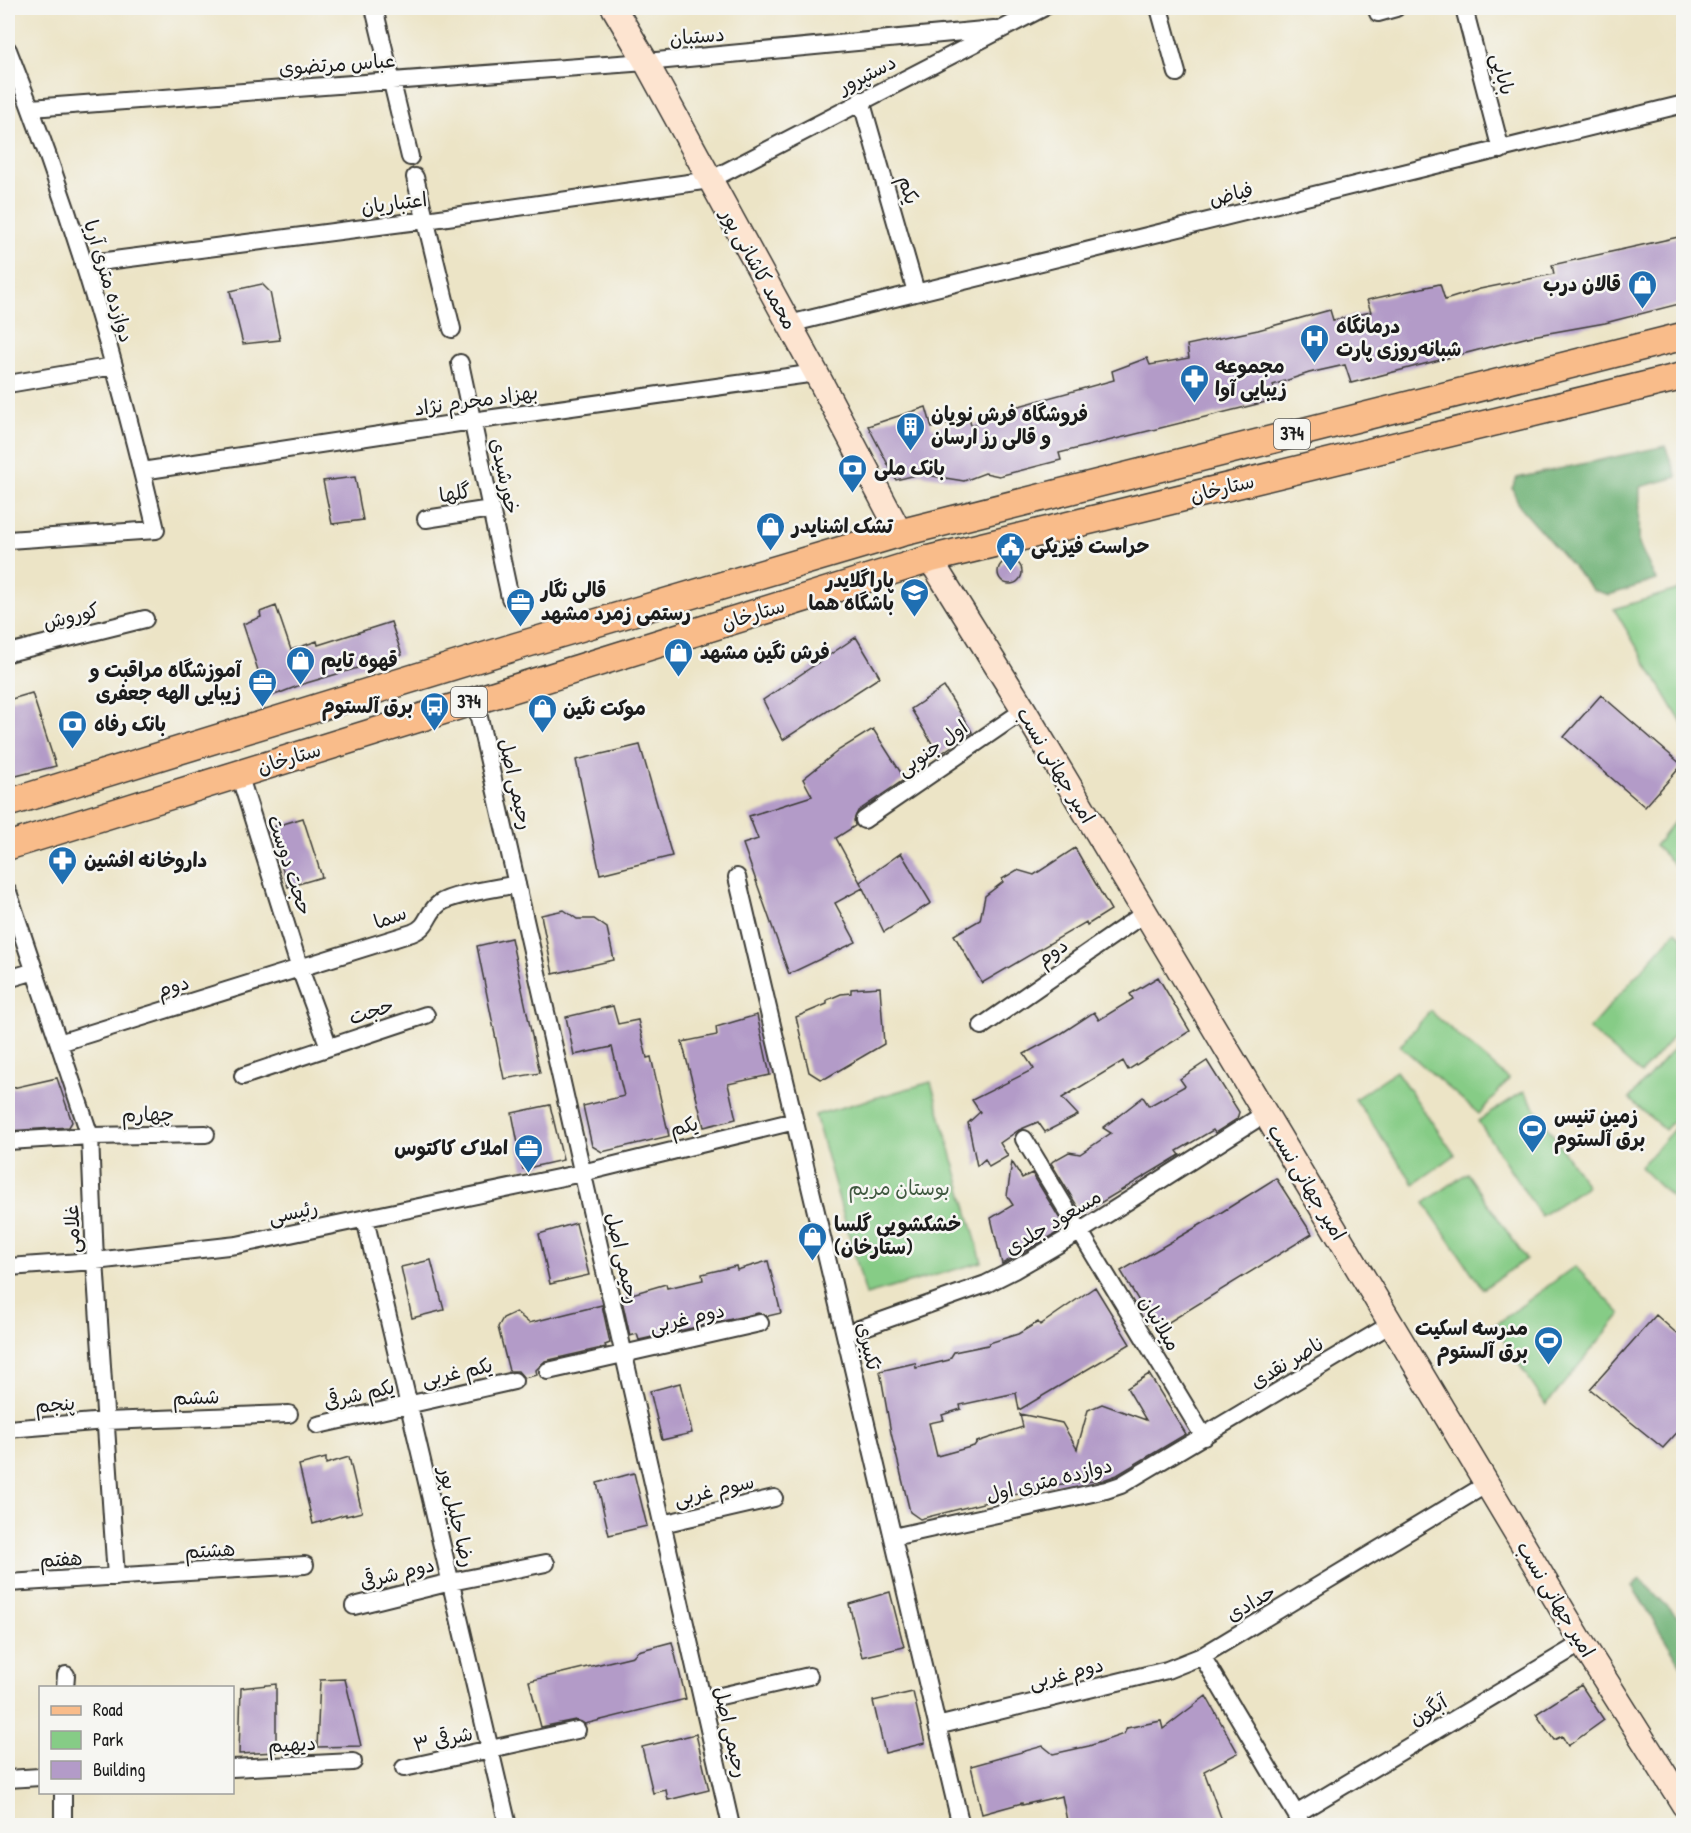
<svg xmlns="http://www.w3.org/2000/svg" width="1691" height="1833" font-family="'Patrick Hand','Playpen Sans Arabic',sans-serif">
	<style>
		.green { fill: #86cc86; stroke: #517451; stroke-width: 1.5 }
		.forest { fill: #6cb073; stroke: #446648; stroke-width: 1.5 }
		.building { fill: #b39bc8 }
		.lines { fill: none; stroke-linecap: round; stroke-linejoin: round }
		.street-casing { stroke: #3b3a36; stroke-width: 20 }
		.secondary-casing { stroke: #3b3a36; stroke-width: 27 }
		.primary-casing { stroke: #3b3a36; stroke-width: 30 }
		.street { stroke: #fff; stroke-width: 16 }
		.secondary { stroke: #fde4d0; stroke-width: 24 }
		.primary { stroke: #f9bc8a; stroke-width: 27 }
		.labels { text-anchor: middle; stroke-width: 5; stroke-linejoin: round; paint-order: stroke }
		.shield { fill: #f6f6f2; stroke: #5d5d5c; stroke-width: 1.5 }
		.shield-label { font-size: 18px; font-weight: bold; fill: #1c1c1c }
		.street-label { font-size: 20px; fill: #1c1c1c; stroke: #f6f6f2 }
		.poi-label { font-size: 20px; font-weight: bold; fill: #1c1c1c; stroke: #f6f6f2; text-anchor: start }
		.park-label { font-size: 20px; fill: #415a41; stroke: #f6f6f2 }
	</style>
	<rect width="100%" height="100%" fill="#f6f6f2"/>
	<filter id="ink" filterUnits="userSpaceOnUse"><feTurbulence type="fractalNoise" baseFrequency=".0167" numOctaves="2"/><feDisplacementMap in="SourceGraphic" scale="12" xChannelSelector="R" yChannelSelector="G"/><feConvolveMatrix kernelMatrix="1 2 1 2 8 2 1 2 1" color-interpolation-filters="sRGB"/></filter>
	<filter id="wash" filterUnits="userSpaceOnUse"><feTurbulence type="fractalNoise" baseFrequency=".008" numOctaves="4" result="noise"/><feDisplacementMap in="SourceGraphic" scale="24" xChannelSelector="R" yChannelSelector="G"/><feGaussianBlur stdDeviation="1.35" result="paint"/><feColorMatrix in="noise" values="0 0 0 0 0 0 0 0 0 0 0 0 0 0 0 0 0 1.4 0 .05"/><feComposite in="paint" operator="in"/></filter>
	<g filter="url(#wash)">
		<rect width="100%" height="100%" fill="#ece4c6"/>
		<!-- green -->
		<path class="green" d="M1683 588H1684L1683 725 1614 609Z
			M1683 811V873L1655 846Z
			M1676 931 1683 938V1025L1641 1074 1589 1029Z
			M1430 1011 1509 1079 1479 1114 1400 1046Z
			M1683 1038V1109L1665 1130 1629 1099Z
			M1396 1071 1455 1155 1414 1184 1355 1099Z
			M931 1082 982 1262 866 1295 815 1115Z
			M1524 1091 1587 1186 1541 1216 1478 1121Z
			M1683 1119V1208L1640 1167Z
			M1467 1173 1526 1259 1483 1289 1424 1203Z
			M1575 1266 1621 1314 1546 1405 1494 1326Z"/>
		<!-- forest -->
		<path class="forest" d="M1665 446 1677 477 1640 487 1639 544 1656 580 1609 595 1593 590 1520 507 1512 488 1517 478Z
			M1640 1579 1683 1622V1668L1632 1586Z"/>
		<g id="blocks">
			<!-- building -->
			<path class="building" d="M1683 236V303L1605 323 1532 336 1351 383 1345 365 1309 373 1273 385 1278 399 1059 453 1061 460 999 476 985 473 964 481 920 474 896 480 868 426 926 407 932 428 969 417 971 426 1009 414 1008 409 1114 380 1112 371 1147 358 1150 365 1189 358 1187 345 1258 330 1330 310 1333 320 1371 312 1367 300 1440 284 1445 300 1480 289 1554 274 1552 265Z
				M262 284 270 292 280 340 243 344 230 291Z
				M355 477 363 520 332 524 323 481Z
				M998 572a12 12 0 1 1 24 0a12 12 0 1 1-24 0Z
				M276 606 291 650 317 641 318 645 391 622 402 655 303 684 267 698 243 624 261 617 260 612Z
				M856 637 880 677 783 740 763 700Z
				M944 687 972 732 939 755 911 709Z
				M32 693 56 766 8 778V700Z
				M1601 695 1682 765 1645 807 1564 737Z
				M873 729 905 779 858 811 854 820 855 826 836 838 863 888 835 903 856 942 789 974 743 844 758 839 749 816 812 796 803 779 839 750Z
				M640 745 672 856 600 874 576 760Z
				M303 818 322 877 288 887 270 828Z
				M1075 848 1111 910 1087 925 1086 922 982 983 954 935 980 920 985 896 1003 882 1002 879 1017 870 1034 875Z
				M901 853 931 903 884 932 860 882Z
				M564 910 577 919H594L607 928 614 960 553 974 541 915Z
				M511 938 540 1073 504 1079 477 946Z
				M1158 977 1190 1031 1128 1070 1123 1061 1062 1098 1078 1115 1045 1132 1038 1122 1019 1130 1000 1143 1008 1156 989 1167 985 1159 977 1166 968 1123 980 1112 972 1100 1034 1069 1024 1054 1059 1035 1094 1012 1099 1020 1133 999 1130 994Z
				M880 987 884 1044 826 1078 820 1079 809 1072 796 1017 827 1004V1000L841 994 851 993V989Z
				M613 1006 618 1024 638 1020 647 1058 651 1057 669 1136 602 1152 592 1146 583 1106 624 1096 612 1047 574 1055 566 1017Z
				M757 1015 770 1075 728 1084 736 1119 704 1127 682 1042 717 1035 716 1027Z
				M1207 1061 1239 1112 1237 1119 1215 1133 1213 1130 1177 1151 1180 1155 1082 1214 1051 1163 1053 1161 1069 1152 1080 1154 1111 1133 1103 1128 1143 1097 1149 1106 1185 1086 1180 1079Z
				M57 1078 72 1122 69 1127 8 1131V1089Z
				M550 1105 563 1160 523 1169 512 1113Z
				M1012 1162 1022 1178 1032 1173 1063 1224 1054 1228 1057 1233 1002 1264 991 1218 1013 1205 1007 1196Z
				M1276 1178 1312 1234 1156 1330 1121 1271 1217 1215Z
				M576 1223 589 1275 550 1284 539 1234Z
				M431 1260 444 1310 412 1318 401 1267Z
				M768 1261 781 1313 768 1316 758 1313 639 1340 637 1334 630 1336 622 1300 625 1299V1296L666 1284 667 1288 703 1280 702 1274 736 1266 737 1270Z
				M1095 1287 1130 1344 1019 1410 1016 1393 960 1405 961 1409 942 1415 944 1420 929 1423 937 1456 974 1446 977 1442 1023 1427 1020 1414 1062 1423 1077 1449 1088 1410 1102 1404 1146 1420 1127 1388 1149 1374 1186 1434 1117 1475 1103 1480 1053 1485 920 1519 910 1512 891 1433 880 1371 915 1363 916 1368 949 1360 954 1352 988 1345 989 1343 1018 1334 1038 1322 1040 1325Z
				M602 1305 610 1343 605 1345 606 1347 545 1361 536 1370 537 1375 524 1378 518 1371H509L498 1327 503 1318 516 1312 529 1323Z
				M1656 1315 1683 1339V1426L1663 1448 1590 1389Z
				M680 1383 692 1433 662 1440 650 1391Z
				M349 1457 362 1512 346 1516V1514L313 1524 299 1465 326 1458V1464Z
				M634 1473 647 1526 609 1535 597 1483Z
				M890 1592 904 1647 862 1657 849 1604Z
				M672 1642 686 1699 585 1724 575 1720 541 1727 529 1681 633 1656 638 1651Z
				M345 1679 361 1746 317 1747 320 1680Z
				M276 1684V1752L239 1754 241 1688Z
				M1581 1685 1604 1720 1568 1746 1562 1736 1554 1740 1536 1714Z
				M913 1692 925 1743 885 1753 873 1701Z
				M1206 1696 1238 1753 1204 1771 1224 1826H1068L1062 1796 1022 1805V1803L982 1814 971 1766 1043 1746 1053 1754 1089 1746 1124 1734 1127 1728 1161 1721 1163 1729Z
				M696 1734 709 1790 668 1800 666 1790 653 1793 642 1747Z"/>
		</g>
	</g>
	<g filter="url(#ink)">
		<use href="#blocks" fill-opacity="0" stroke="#3b3a36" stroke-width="1.5"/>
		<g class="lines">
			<defs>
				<path id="street" d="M374 8 410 157
					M1159 8 1177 73
					M1464 8 1501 150
					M1378 13 1396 8
					M8 50C70 205 118 367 156 530L8 540
					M861 100 916 292
					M31 108 646 62 994 29
					M415 177 452 329
					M83 264 426 220 710 180 1043 8
					M789 324 1684 104
					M460 363 510 598
					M8 384 114 366
					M142 471 472 421 816 373
					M426 519 491 509
					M8 653 145 619
					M475 700 731 1826
					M239 774 300 969 329 1047
					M864 820 1024 710
					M737 877 961 1826
					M8 892 90 1136 95 1261 116 1577
					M8 979 35 971
					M982 1026 1145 913
					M59 1043 412 933C430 926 426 913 440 903 453 894 499 888 517 884
					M243 1076 426 1015
					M1024 1139 1204 1437
					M8 1141 90 1136 206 1134
					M365 1219 508 1826
					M8 1267 95 1261 237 1245 582 1173 795 1121
					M845 1334 986 1284 1014 1270 1079 1232 1266 1113
					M548 1371 760 1323
					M318 1425 514 1381
					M8 1429 106 1421 289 1414
					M662 1524 774 1498
					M893 1537 1106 1490 1121 1485 1391 1324
					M8 1583 305 1565
					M354 1606 451 1582 546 1563
					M1202 1656 1303 1826
					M65 1688 66 1675
					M703 1700 809 1676
					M937 1726 1167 1670 1202 1656 1487 1484
					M232 1768 353 1762
					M404 1768 577 1730
					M8 1779 40 1777
					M1296 1814 1582 1643
					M63 1826V1792"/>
				<path id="secondary" d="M614 8 646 62 816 373 900 533
					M930 559 1024 710 1582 1643 1684 1805"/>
				<path id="primary" d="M8 803 518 646 900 533 1684 336
					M8 846 930 559 1684 376"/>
			</defs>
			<!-- street casing -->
			<use href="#street" class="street-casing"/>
			<!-- secondary casing -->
			<use href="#secondary" class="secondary-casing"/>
			<!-- primary casing -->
			<use href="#primary" class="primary-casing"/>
			<!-- street -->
			<use href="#street" class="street"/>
			<!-- secondary -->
			<use href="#secondary" class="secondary"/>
			<!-- primary -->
			<use href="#primary" class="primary"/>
		</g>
	</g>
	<!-- icons -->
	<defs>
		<symbol id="shop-pin" viewBox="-11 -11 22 30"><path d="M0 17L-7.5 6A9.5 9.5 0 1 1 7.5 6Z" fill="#1f6fb2" stroke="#f6f6f2"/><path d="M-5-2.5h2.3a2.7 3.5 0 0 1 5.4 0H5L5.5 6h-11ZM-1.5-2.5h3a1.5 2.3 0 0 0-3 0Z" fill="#fff"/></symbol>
		<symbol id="hospital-pin" viewBox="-11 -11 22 30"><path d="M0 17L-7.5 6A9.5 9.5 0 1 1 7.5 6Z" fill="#1f6fb2" stroke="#f6f6f2"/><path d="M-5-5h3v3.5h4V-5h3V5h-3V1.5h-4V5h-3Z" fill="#fff"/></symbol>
		<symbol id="pharmacy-pin" viewBox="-11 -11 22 30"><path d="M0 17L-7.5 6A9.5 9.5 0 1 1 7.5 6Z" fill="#1f6fb2" stroke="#f6f6f2"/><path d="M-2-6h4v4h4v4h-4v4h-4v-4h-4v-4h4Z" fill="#fff"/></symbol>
		<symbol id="building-pin" viewBox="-11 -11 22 30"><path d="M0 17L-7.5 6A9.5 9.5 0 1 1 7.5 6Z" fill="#1f6fb2" stroke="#f6f6f2"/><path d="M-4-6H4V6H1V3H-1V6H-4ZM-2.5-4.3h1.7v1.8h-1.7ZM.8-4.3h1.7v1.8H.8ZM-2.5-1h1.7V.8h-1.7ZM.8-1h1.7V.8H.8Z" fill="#fff"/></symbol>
		<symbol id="bank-pin" viewBox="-11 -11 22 30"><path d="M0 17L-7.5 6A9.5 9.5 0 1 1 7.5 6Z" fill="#1f6fb2" stroke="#f6f6f2"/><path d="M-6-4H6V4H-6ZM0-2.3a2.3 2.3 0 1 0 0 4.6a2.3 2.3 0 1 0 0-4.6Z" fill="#fff"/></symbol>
		<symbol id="civic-pin" viewBox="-11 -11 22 30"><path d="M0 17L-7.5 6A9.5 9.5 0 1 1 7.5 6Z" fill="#1f6fb2" stroke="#f6f6f2"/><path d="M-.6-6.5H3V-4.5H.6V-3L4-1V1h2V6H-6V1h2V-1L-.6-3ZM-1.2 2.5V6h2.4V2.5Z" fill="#fff"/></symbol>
		<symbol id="school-pin" viewBox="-11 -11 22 30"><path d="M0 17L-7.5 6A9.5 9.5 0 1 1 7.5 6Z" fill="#1f6fb2" stroke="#f6f6f2"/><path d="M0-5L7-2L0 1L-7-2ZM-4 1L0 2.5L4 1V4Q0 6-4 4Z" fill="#fff"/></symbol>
		<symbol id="office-pin" viewBox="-11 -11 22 30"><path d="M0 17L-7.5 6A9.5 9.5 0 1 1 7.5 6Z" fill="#1f6fb2" stroke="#f6f6f2"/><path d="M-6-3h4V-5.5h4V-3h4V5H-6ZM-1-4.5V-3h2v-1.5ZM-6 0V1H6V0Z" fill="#fff"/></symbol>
		<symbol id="bus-pin" viewBox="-11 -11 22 30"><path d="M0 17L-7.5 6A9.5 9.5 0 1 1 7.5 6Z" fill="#1f6fb2" stroke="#f6f6f2"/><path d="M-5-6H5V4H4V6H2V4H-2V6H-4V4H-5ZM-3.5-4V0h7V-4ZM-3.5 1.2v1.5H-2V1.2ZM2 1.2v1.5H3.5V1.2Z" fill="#fff"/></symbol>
		<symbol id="stadium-pin" viewBox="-11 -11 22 30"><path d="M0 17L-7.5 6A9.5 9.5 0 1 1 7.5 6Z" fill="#1f6fb2" stroke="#f6f6f2"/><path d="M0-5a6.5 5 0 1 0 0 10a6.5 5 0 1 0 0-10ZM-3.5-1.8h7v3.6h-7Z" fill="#fff"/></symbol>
	</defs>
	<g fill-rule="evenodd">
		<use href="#shop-pin" x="1626" y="268" width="33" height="45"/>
		<use href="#hospital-pin" x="1298" y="322" width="33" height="45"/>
		<use href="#pharmacy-pin" x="1178" y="362" width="33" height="45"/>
		<use href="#building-pin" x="894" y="410" width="33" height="45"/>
		<use href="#bank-pin" x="836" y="452" width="33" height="45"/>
		<use href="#shop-pin" x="754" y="510" width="33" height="45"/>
		<use href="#civic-pin" x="994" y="530" width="33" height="45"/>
		<use href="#school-pin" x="898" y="576" width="33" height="45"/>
		<use href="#office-pin" x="504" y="586" width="33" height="45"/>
		<use href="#shop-pin" x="662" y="636" width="33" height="45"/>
		<use href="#shop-pin" x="284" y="644" width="33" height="45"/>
		<use href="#office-pin" x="246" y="666" width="33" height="45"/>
		<use href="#bus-pin" x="418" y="690" width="33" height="45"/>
		<use href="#shop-pin" x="526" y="692" width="33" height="45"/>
		<use href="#bank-pin" x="56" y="708" width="33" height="45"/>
		<use href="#pharmacy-pin" x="46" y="844" width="33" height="45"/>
		<use href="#stadium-pin" x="1516" y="1112" width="33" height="45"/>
		<use href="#office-pin" x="512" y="1132" width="33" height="45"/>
		<use href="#shop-pin" x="796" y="1220" width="33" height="45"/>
		<use href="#stadium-pin" x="1532" y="1324" width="33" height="45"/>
	</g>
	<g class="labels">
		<!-- shield labels -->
		<g class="shield">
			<rect x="1274" y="419" width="36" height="30" rx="4.5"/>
			<rect x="451" y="687" width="36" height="30" rx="4.5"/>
		</g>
		<g class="shield-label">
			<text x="1292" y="440">374</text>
			<text x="469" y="708">374</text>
		</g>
		<!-- street labels -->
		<g class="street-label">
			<text transform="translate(697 36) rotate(-5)" y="7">دستبان</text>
			<text transform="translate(337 64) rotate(-4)" y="7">عباس مرتضوی</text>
			<text transform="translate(867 74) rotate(-27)" y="7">دستپرور</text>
			<text transform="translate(1503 74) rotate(76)" y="7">بابایی</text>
			<text transform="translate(909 190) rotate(74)" y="7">یکم</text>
			<text transform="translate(1231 194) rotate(-14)" y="7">فیاض</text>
			<text transform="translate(394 203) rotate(-7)" y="7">اعتباریان</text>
			<text transform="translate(759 269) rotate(61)" y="7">محمد کاشانی پور</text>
			<text transform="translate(109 281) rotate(73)" y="7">دوازده متری آریا</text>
			<text transform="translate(476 400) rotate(-8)" y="7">بهزاد محرم نژاد</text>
			<text transform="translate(505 476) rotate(78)" y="7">خورشیدی</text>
			<text transform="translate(1222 488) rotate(-14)" y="7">ستارخان</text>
			<text transform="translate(455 493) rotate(-9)" y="7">گلها</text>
			<text transform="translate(753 614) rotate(-17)" y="7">ستارخان</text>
			<text transform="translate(71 616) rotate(-14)" y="7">کوروش</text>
			<text transform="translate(932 748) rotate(-35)" y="7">اول جنوبی</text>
			<text transform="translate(289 758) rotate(-17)" y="7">ستارخان</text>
			<text transform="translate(1056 765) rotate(59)" y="7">امیر جهانی نسب</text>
			<text transform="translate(516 784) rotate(77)" y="7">رحیمی اصل</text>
			<text transform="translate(290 865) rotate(72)" y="7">حجت دوست</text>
			<text transform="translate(390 917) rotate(-20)" y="7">سما</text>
			<text transform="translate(1052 952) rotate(-35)" y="7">دوم</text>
			<text transform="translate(173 986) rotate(-17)" y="7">دوم</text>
			<text transform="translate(371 1011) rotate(-18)" y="7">حجت</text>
			<text transform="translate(148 1114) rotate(-1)" y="7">چهارم</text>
			<text transform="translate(684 1126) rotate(-14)" y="7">یکم</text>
			<text transform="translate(1307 1182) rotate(59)" y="7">امیر جهانی نسب</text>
			<text transform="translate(293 1212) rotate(-12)" y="7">رئیسی</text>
			<text transform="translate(1053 1222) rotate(-31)" y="7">مسعود جلدی</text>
			<text transform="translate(72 1229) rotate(-92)" y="7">غلامی</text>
			<text transform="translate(623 1258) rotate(77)" y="7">رحیمی اصل</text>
			<text transform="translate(687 1318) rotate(-13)" y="7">دوم غربی</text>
			<text transform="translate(1160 1323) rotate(59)" y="7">میلانیان</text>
			<text transform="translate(869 1346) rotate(77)" y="7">تکبیری</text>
			<text transform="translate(1287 1362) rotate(-31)" y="7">ناصر نقدی</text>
			<text transform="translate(457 1372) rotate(-12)" y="7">یکم غربی</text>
			<text transform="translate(359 1394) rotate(-13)" y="7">یکم شرقی</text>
			<text transform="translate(196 1397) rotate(-2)" y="7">ششم</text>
			<text transform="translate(55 1404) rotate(-4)" y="7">پنجم</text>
			<text transform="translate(1049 1480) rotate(-14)" y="7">دوازده متری اول</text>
			<text transform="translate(714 1490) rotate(-13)" y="7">سوم غربی</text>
			<text transform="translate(457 1517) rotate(77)" y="7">رضا جلیل پور</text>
			<text transform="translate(210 1550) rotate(-3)" y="7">هشتم</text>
			<text transform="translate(61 1559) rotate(-3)" y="7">هفتم</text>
			<text transform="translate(397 1573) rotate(-14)" y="7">دوم شرقی</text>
			<text transform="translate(1556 1599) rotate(59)" y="7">امیر جهانی نسب</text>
			<text transform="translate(1250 1603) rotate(-31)" y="7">حدادی</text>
			<text transform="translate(1066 1673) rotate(-14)" y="7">دوم غربی</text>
			<text transform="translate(1428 1710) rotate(-31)" y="7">آبگون</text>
			<text transform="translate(731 1732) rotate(77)" y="7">رحیمی اصل</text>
			<text transform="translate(443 1739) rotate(-12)" y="7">۳ شرقی</text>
			<text transform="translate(292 1744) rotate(-3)" y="7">دیهیم</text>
		</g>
		<!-- poi labels -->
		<g class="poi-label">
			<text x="1621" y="291" text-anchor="end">قالان درب</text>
			<text x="1336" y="333">درمانگاه<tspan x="1336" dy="23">شبانه‌روزی پارت</tspan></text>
			<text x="1215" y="373">مجموعه<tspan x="1215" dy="23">زیبایی آوا</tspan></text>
			<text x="931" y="421">فروشگاه فرش نویان<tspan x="931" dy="23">و قالی رز ارسان</tspan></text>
			<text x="874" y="475">بانک ملی</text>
			<text x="792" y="533">تشک اشنایدر</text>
			<text x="1031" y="553">حراست فیزیکی</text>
			<text x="894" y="587" text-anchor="end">پاراگلایدر<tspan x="894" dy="23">باشگاه هما</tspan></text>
			<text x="541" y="597">قالی نگار<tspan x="541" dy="23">رستمی زمرد مشهد</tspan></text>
			<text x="700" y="659">فرش نگین مشهد</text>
			<text x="321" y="667">قهوه تایم</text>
			<text x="241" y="677" text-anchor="end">آموزشگاه مراقبت و<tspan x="241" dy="23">زیبایی الهه جعفری</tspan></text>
			<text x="413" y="713" text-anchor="end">برق آلستوم</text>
			<text x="563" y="715">موکت نگین</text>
			<text x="94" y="731">بانک رفاه</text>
			<text x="84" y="867">داروخانه افشین</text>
			<text x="1554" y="1123">زمین تنیس<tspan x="1554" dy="23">برق آلستوم</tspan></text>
			<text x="508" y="1155" text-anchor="end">املاک کاکتوس</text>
			<text x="834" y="1231">خشکشویی گلسا<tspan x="834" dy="23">(ستارخان)</tspan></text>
			<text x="1528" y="1335" text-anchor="end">مدرسه اسکیت<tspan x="1528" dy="23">برق آلستوم</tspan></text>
		</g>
		<!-- park labels -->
		<g class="park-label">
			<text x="899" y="1195">بوستان مریم</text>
		</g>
	</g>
	<!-- margin -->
	<rect width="1691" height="1833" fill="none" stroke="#f6f6f2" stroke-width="30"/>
	<!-- legend -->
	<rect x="39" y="1686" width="195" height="108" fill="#f6f6f2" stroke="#9f9f9c" stroke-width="1.5"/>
	<rect x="51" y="1706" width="30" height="9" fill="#f9bc8a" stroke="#9f9f9c" stroke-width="1.5"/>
	<text x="93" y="1716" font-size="18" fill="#1c1c1c">Road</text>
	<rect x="51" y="1731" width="30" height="18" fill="#86cc86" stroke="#9f9f9c" stroke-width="1.5"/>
	<text x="93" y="1746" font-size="18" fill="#1c1c1c">Park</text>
	<rect x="51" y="1761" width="30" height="18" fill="#b39bc8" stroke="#9f9f9c" stroke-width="1.5"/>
	<text x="93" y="1776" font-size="18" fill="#1c1c1c">Building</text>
</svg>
